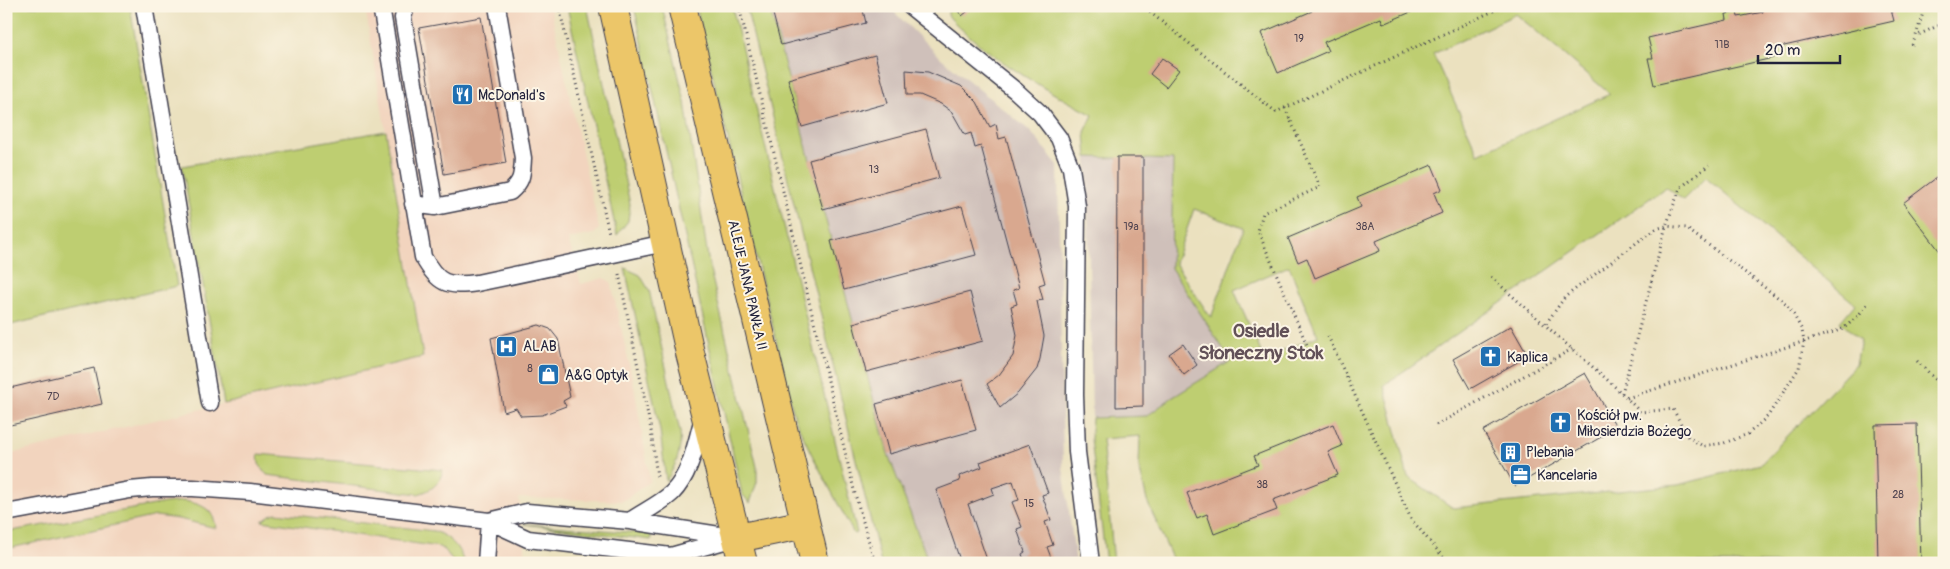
<svg xmlns="http://www.w3.org/2000/svg" width="1950" height="569" font-family="Pangolin,sans-serif">
	<style>
		.built { fill: #f2d4be }
		.industrial { fill: #cfc0ba }
		.green { fill: #bece71; stroke: #707856; fill-rule: evenodd }
		.building { fill: #d9a88f }
		.lines { fill: none; stroke-linecap: round; stroke-linejoin: round }
		.lane-casing { stroke: #403f4f; stroke-width: 19 }
		.highway-casing { stroke: #403f4f; stroke-width: 30 }
		.path { stroke: #403f4f; stroke-width: 3; stroke-dasharray: 1 4; stroke-linecap: butt }
		.lane { stroke: #fff; stroke-width: 16 }
		.highway { stroke: #ecc669; stroke-width: 28 }
		.labels { text-anchor: middle; stroke-width: 4; stroke-linejoin: round; paint-order: stroke }
		.number-label { font-size: 11px; fill: #504450 }
		.poi-label { font-size: 14px; fill: #22223b; stroke: #fcf5e5; text-anchor: start }
		.street-label { font-size: 14px; fill: #22223b; stroke: #fcf5e5 }
		.district-label { font-size: 19px; font-weight: bold; fill: #625158; stroke: #fcf5e5 }
	</style>
	<rect width="100%" height="100%" fill="#fcf5e5"/>
	<filter id="ink" filterUnits="userSpaceOnUse"><feTurbulence type="fractalNoise" baseFrequency=".02" numOctaves="2"/><feDisplacementMap in="SourceGraphic" scale="10" xChannelSelector="R" yChannelSelector="G"/><feConvolveMatrix kernelMatrix="1 2 1 2 8 2 1 2 1" color-interpolation-filters="sRGB"/></filter>
	<filter id="wash" filterUnits="userSpaceOnUse"><feTurbulence type="fractalNoise" baseFrequency=".0096" numOctaves="4" result="noise"/><feDisplacementMap in="SourceGraphic" scale="20" xChannelSelector="R" yChannelSelector="G"/><feGaussianBlur stdDeviation="1.12" result="paint"/><feColorMatrix in="noise" values="0 0 0 0 0 0 0 0 0 0 0 0 0 0 0 0 0 1.4 0 .05"/><feComposite in="paint" operator="in"/></filter>
	<g filter="url(#wash)">
		<rect width="100%" height="100%" fill="#ebe1bf"/>
		<!-- built -->
		<path class="built" d="M365 6H550L599 229 594 234 568 239 581 284 604 278 611 282 635 391 650 481 623 501 519 498 526 563H6V455L423 357Z"/>
		<!-- industrial -->
		<path class="industrial" d="M769 6H888L941 58 1030 131 1058 165 1063 467 1076 563H929L888 454Z
			M1087 157 1174 160 1171 268 1232 361 1170 399 1147 416 1092 418Z"/>
		<!-- green -->
		<path class="green" d="M6 6H130L177 286 6 326Z
			M567 6H587L630 204 628 221 617 235Z
			M634 6H662L685 102 709 265 757 467V482L750 503 742 494Z
			M696 6H732L857 533 854 534 811 453 795 419Z
			M746 6H769L888 454 929 563H881Z
			M948 6H954L962 15 974 6H1944V563H1174L1147 501 1139 466 1140 436 1102 439 1114 563H1106L1091 439 1092 418 1147 416 1170 399 1231 361 1171 268 1173 160 1087 157 1085 132 1093 115C1044 89 992 60 952 20L948 15ZM1516 14 1610 94 1478 154 1433 54ZM1706 177 1855 304 1840 322 1861 340 1856 364 1761 464 1678 485 1453 508 1408 477 1384 385 1666 187 1683 200ZM1194 209 1243 228 1211 318 1175 263ZM1289 266 1318 336 1264 359 1234 290Z
			M386 131 423 357 224 404 182 166Z
			M625 268 640 275 649 290 680 432C682 451 676 465 666 481L660 430Z
			M258 454 443 470C439 485 432 490 418 494L267 475 259 464Z
			M184 501C202 504 214 509 216 528L179 519 156 516 6 549V532L165 503Z
			M276 513 434 531C450 537 459 546 464 563H454L445 550 439 547 262 521 270 515Z
			M524 524 651 534V540Z
			M558 558 621 563H529L538 559Z"/>
		<g id="blocks">
			<!-- building -->
			<path class="building" d="M771 6H862L866 23 781 45Z
				M954 6H974L962 16Z
				M1310 6H1425L1383 24 1381 18 1324 42 1328 51 1278 73 1261 33 1312 11Z
				M1762 6H1890L1894 21 1771 49 1773 58 1654 85 1648 58H1653L1648 38 1727 20 1726 14 1737 12 1738 17 1763 12Z
				M481 17 506 163 444 174 419 28Z
				M875 55 888 103 802 127 788 79Z
				M1162 58 1179 70 1166 87 1150 74Z
				M906 70 928 72 961 86 977 102 990 127 996 124 999 139 1006 137 1045 283 1039 285 1043 300 1037 301 1044 336 1040 359 1037 369 1018 393 1000 408 987 384 999 375 1013 356 1017 335 1011 306 1017 304 1013 290 1019 288 981 146 975 148 971 133 965 135 952 112 941 104 920 95H907Z
				M926 129 939 178 823 209 809 160Z
				M1117 157H1143V406L1116 407Z
				M1432 165 1442 189 1434 193 1442 213 1376 241 1380 251 1315 278 1307 258 1298 262 1288 238 1361 207 1357 197Z
				M1944 172V253L1942 254 1903 203Z
				M962 206 976 255 844 290 831 241Z
				M970 292 983 341 866 372 853 323Z
				M539 325 550 329 558 339 570 397 563 401 566 406 542 415 521 416 516 408 504 412 491 338Z
				M1511 326 1528 356 1470 389 1453 359Z
				M1183 344 1197 365 1184 375 1169 354Z
				M94 368 102 404 6 426V389Z
				M1585 373 1617 428 1515 486 1483 431Z
				M962 380 976 430 889 454 876 404Z
				M1333 424 1342 446 1328 452 1338 475 1273 500 1277 510 1214 534 1207 514 1197 518 1187 493 1258 465 1254 456Z
				M1917 424 1921 563H1878L1875 425Z
				M1030 444 1048 493 1042 495 1051 520 1045 522 1053 545 1047 547 1053 563H1025L1022 554 1025 552 1017 529 1022 527 1012 502 1019 500 1013 481 992 488 994 494 968 504 988 563H961L936 490 960 481 959 476 982 467 980 462Z"/>
		</g>
	</g>
	<g filter="url(#ink)">
		<use href="#blocks" fill-opacity="0" stroke="#403f4f" stroke-width="1"/>
		<g class="lines">
			<defs>
				<path id="lane" d="M144 6 210 403
					M381 6 423 257C438 284 447 287 477 283L665 243
					M406 6 403 18 435 207
					M910 6 1016 91 1040 113 1059 138 1071 168 1077 206 1075 395 1077 452 1091 563
					M413 204 435 207 510 192C523 181 522 174 523 158L497 6
					M6 513 130 490 152 488H193L250 492 489 521 528 539 671 556 685 563
					M489 521 527 512 630 521 738 538
					M630 521C643 512 660 504 672 493 691 474 696 442 703 418
					M671 556 731 539
					M486 563 489 521"/>
				<path id="highway" d="M613 6 690 353 743 563
					M682 6 815 563
					M738 538 805 524"/>
			</defs>
			<!-- lane casing -->
			<use href="#lane" class="lane-casing"/>
			<!-- highway casing -->
			<use href="#highway" class="highway-casing"/>
			<!-- path -->
			<path class="path" d="M559 6 609 233
				M739 6 855 494 875 563
				M1142 6 1276 112 1504 6
				M1925 6 1916 36 1944 23
				M1529 8 1535 6
				M1912 45 1916 36
				M1285 108 1320 187 1263 213 1258 231 1307 345
				M619 274 651 430 657 477
				M1491 277C1518 301 1545 325 1572 349 1595 369 1619 389 1640 412L1673 409 1688 437 1703 446 1724 443 1748 434 1768 416 1799 368 1804 342 1802 330 1788 305 1686 228 1666 226 1656 229 1639 241 1565 297 1545 325
				M1328 336 1411 519 1448 563
				M1917 361 1944 388
				M1622 393 1666 226 1680 188 1709 165
				M1627 398 1843 329 1858 316 1868 303
				M1436 425 1572 349"/>
			<!-- lane -->
			<use href="#lane" class="lane"/>
			<!-- highway -->
			<use href="#highway" class="highway"/>
		</g>
	</g>
	<!-- icons -->
	<defs>
		<symbol id="restaurant-square" viewBox="-11 -11 22 22"><rect x="-9" y="-9" width="18" height="18" rx="4" fill="#1f6fb2" stroke="#fcf5e5"/><path d="M-5-6h1v4h1v-4h1v4h1v-4h1v5L-1.5 .5V6h-2V.5L-5-1ZM5-6V6H3V1.5H1.5Q1.5-4 5-6Z" fill="#fff"/></symbol>
		<symbol id="hospital-square" viewBox="-11 -11 22 22"><rect x="-9" y="-9" width="18" height="18" rx="4" fill="#1f6fb2" stroke="#fcf5e5"/><path d="M-5-5h3v3.5h4V-5h3V5h-3V1.5h-4V5h-3Z" fill="#fff"/></symbol>
		<symbol id="church-square" viewBox="-11 -11 22 22"><rect x="-9" y="-9" width="18" height="18" rx="4" fill="#1f6fb2" stroke="#fcf5e5"/><path d="M-1.2-6h2.4v3.5h3.3v2.4h-3.3V6h-2.4V-.1h-3.3v-2.4h3.3Z" fill="#fff"/></symbol>
		<symbol id="shop-square" viewBox="-11 -11 22 22"><rect x="-9" y="-9" width="18" height="18" rx="4" fill="#1f6fb2" stroke="#fcf5e5"/><path d="M-5-2.5h2.3a2.7 3.5 0 0 1 5.4 0H5L5.5 6h-11ZM-1.5-2.5h3a1.5 2.3 0 0 0-3 0Z" fill="#fff"/></symbol>
		<symbol id="building-square" viewBox="-11 -11 22 22"><rect x="-9" y="-9" width="18" height="18" rx="4" fill="#1f6fb2" stroke="#fcf5e5"/><path d="M-4-6H4V6H1V3H-1V6H-4ZM-2.5-4.3h1.7v1.8h-1.7ZM.8-4.3h1.7v1.8H.8ZM-2.5-1h1.7V.8h-1.7ZM.8-1h1.7V.8H.8Z" fill="#fff"/></symbol>
		<symbol id="office-square" viewBox="-11 -11 22 22"><rect x="-9" y="-9" width="18" height="18" rx="4" fill="#1f6fb2" stroke="#fcf5e5"/><path d="M-6-3h4V-5.5h4V-3h4V5H-6ZM-1-4.5V-3h2v-1.5ZM-6 0V1H6V0Z" fill="#fff"/></symbol>
	</defs>
	<g fill-rule="evenodd">
		<use href="#restaurant-square" x="450" y="82" width="25" height="25"/>
		<use href="#hospital-square" x="494" y="334" width="25" height="25"/>
		<use href="#church-square" x="1478" y="344" width="25" height="25"/>
		<use href="#shop-square" x="536" y="362" width="25" height="25"/>
		<use href="#church-square" x="1548" y="410" width="25" height="25"/>
		<use href="#building-square" x="1498" y="440" width="25" height="25"/>
		<use href="#office-square" x="1508" y="462" width="25" height="25"/>
	</g>
	<g class="labels">
		<!-- number labels -->
		<g class="number-label">
			<text x="1299" y="42">19</text>
			<text x="1722" y="48">11B</text>
			<text x="874" y="173">13</text>
			<text x="1131" y="230">19a</text>
			<text x="1365" y="230">38A</text>
			<text x="530" y="372">8</text>
			<text x="53" y="400">7D</text>
			<text x="1262" y="488">38</text>
			<text x="1898" y="498">28</text>
			<text x="1029" y="507">15</text>
		</g>
		<!-- poi labels -->
		<g class="poi-label">
			<text x="478" y="100">McDonald's</text>
			<text x="523" y="351">ALAB</text>
			<text x="1507" y="362">Kaplica</text>
			<text x="565" y="380">A&amp;G Optyk</text>
			<text x="1577" y="420">Kościół pw.<tspan x="1577" dy="16">Miłosierdzia Bożego</tspan></text>
			<text x="1526" y="457">Plebania</text>
			<text x="1537" y="480">Kancelaria</text>
		</g>
		<!-- street labels -->
		<g class="street-label">
			<text transform="translate(748 285) rotate(77)" y="5">ALEJE JANA PAWŁA II</text>
		</g>
		<!-- district labels -->
		<g class="district-label">
			<text x="1261" y="337">Osiedle<tspan x="1261" dy="22">Słoneczny Stok</tspan></text>
		</g>
	</g>
	<!-- margin -->
	<rect width="1950" height="569" fill="none" stroke="#fcf5e5" stroke-width="25"/>
	<!-- scale -->
	<path d="M1758 55v8h82v-8" fill="none" stroke="#22223b" stroke-width="2.5"/>
	<text x="1765" y="55" font-size="15" fill="#22223b" stroke="#fcf5e5" stroke-width="4" paint-order="stroke">20 m</text>
</svg>
